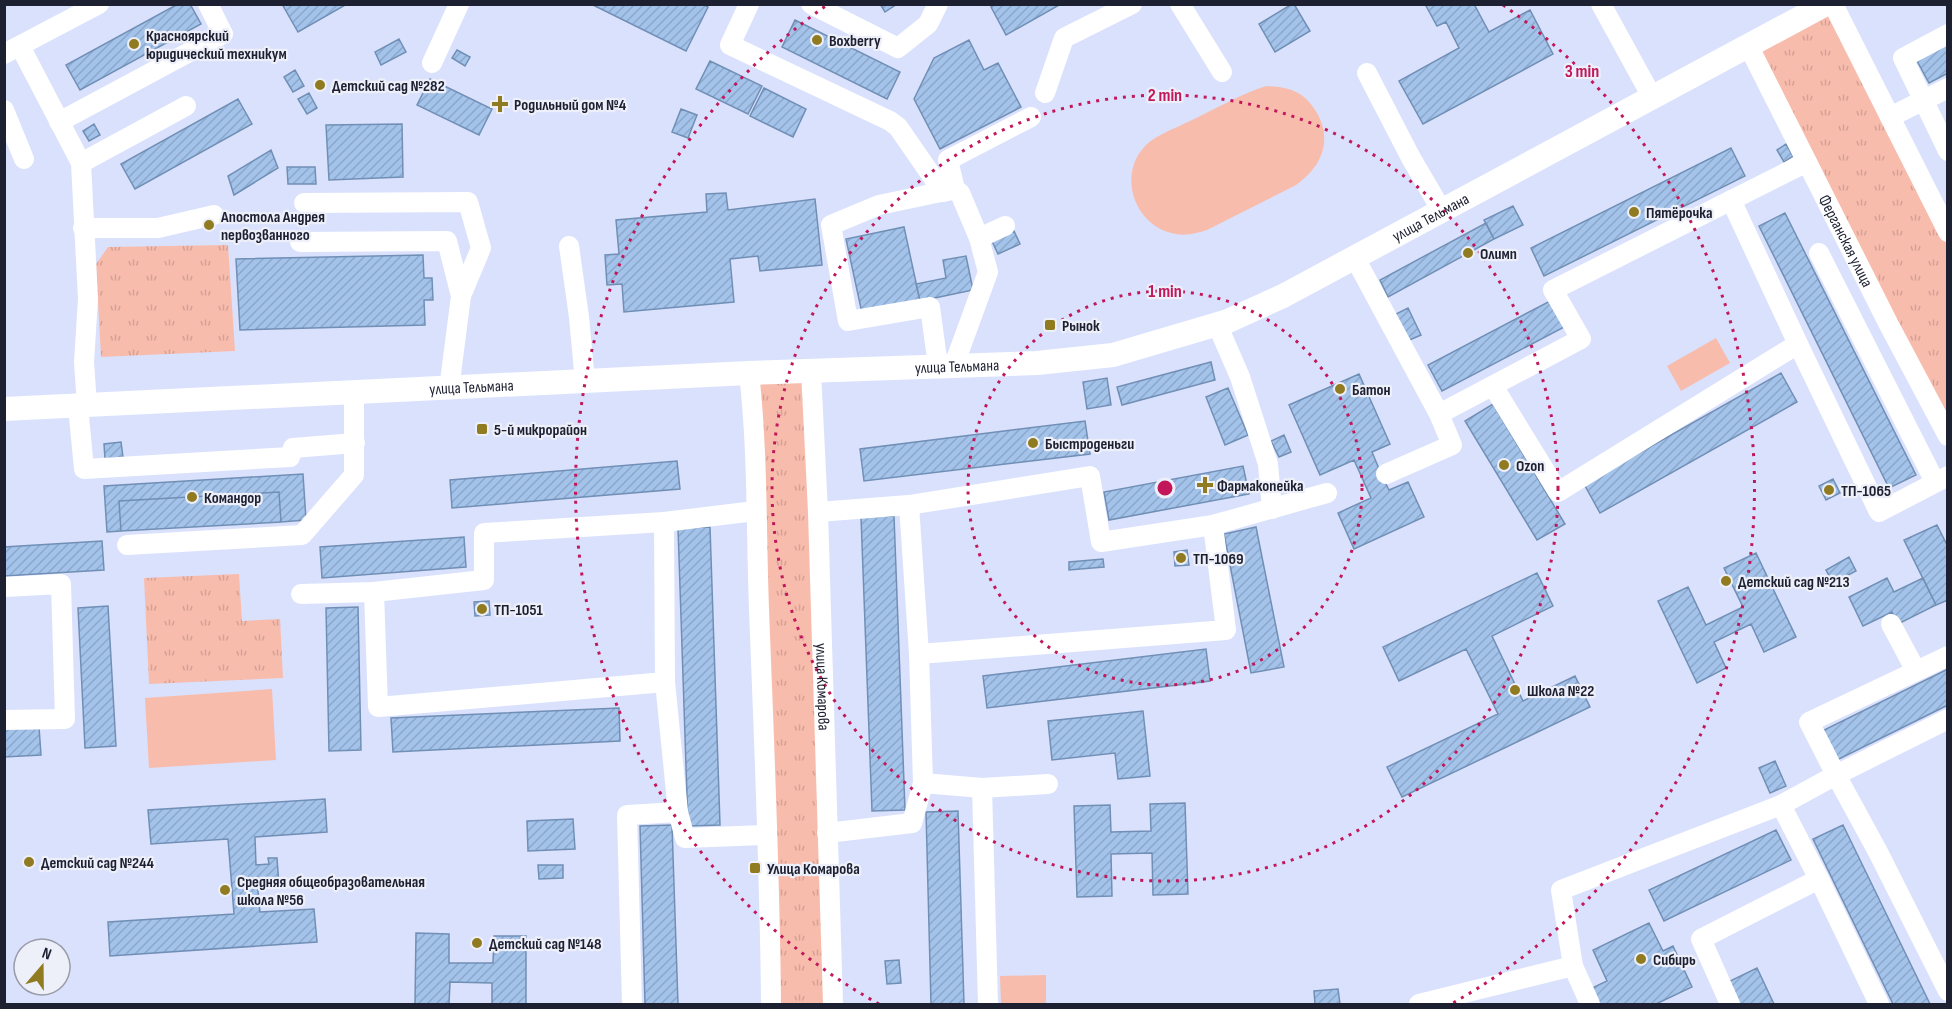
<svg xmlns="http://www.w3.org/2000/svg" width="1952" height="1009" font-family="'Sofia Sans Condensed',sans-serif">
	<style>
		.grass { fill: url(#grass-tufts) }
		.pitch { fill: #f8bcad }
		.building { fill: url(#building-hatch); stroke: #718fb5; stroke-width: 1.5 }
		.lines { fill: none; stroke-linecap: round; stroke-linejoin: round }
		.minor { stroke: #fff; stroke-width: 20 }
		.major { stroke: #fff; stroke-width: 24 }
		.ring { fill: none; stroke: #c2185b; stroke-width: 3; stroke-dasharray: 3 6 }
		.poi-dot { fill: #917b21; stroke: #edeff9; stroke-width: 2 }
		.labels { text-anchor: middle; stroke-width: 4.5; stroke-linejoin: round; paint-order: stroke }
		.poi-label { font-size: 16px; font-weight: bold; fill: #1d2031; stroke: #edeff9; text-anchor: start }
		.street-label { font-size: 16px; fill: #1d2031; stroke: #edeff9 }
		.centre { fill: #c2185b; stroke: #edeff9; stroke-width: 3 }
		.ring-label { font-size: 18px; text-anchor: middle; font-weight: bold; fill: #c2185b; stroke: #edeff9; stroke-width: 4.5; stroke-linejoin: round; paint-order: stroke }
	</style>
	<defs>
		<pattern id="grass-tufts" width="24" height="20" patternUnits="userSpaceOnUse" patternTransform="scale(1.5)"><rect width="24" height="20" fill="#f8bcad"/><path d="M3 7l-1-3M5 7V3M7 7l1-3M15 17l-1-3M17 17v-4M19 17l1-3" fill="none" stroke="#d4a195"/></pattern>
		<pattern id="building-hatch" width="6" height="6" patternUnits="userSpaceOnUse" patternTransform="scale(1.5)"><rect width="6" height="6" fill="#a3c3eb"/><path d="M-1 1l2-2M0 6l6-6M5 7l2-2" fill="none" stroke="#8ca7ca"/></pattern>
	</defs>
	<rect width="100%" height="100%" fill="#dae1fd"/>
	<!-- grass -->
	<path class="grass" d="M1826 5 1947 232V436L1748 45Z
		M228 245 235 351 101 357 96 264 108 247Z
		M811 371 833 1004H771L749 373Z
		M239 574 242 621 280 619 283 678 149 684 144 578Z"/>
	<!-- pitch -->
	<path class="pitch" d="M1266 86C1277 87 1287 87 1298 93 1306 97 1312 105 1317 113 1333 141 1321 168 1296 185L1207 230C1197 233 1187 236 1176 234 1135 228 1116 175 1146 145 1158 134 1176 128 1190 121 1215 109 1239 95 1266 86Z
		M1716 338 1730 363 1681 391 1667 366Z
		M272 689 276 760 149 768 145 698Z
		M1046 975V1004H1001L1000 976Z"/>
	<!-- building -->
	<path class="building" d="M178 4H190L201 24 80 90 66 65Z
		M282 4H347L298 32Z
		M591 4H703L708 7 686 51Z
		M880 4H897L885 12Z
		M995 4H1061L1006 35 991 7Z
		M1292 4H1294L1310 31 1275 52 1259 24Z
		M1425 4H1474L1489 32 1530 10 1553 54 1423 124 1399 81 1459 48 1446 22 1437 26Z
		M795 20 900 72 887 99 782 47Z
		M399 39 406 52 381 65 375 52Z
		M969 40 984 70 998 63 1021 107 940 149 914 99 934 58Z
		M1948 42V73L1929 83 1916 59Z
		M457 50 470 57 465 66 452 58Z
		M710 61 762 86 748 114 696 89Z
		M295 70 304 86 293 92 284 77Z
		M430 79 492 109 479 135 417 105Z
		M764 88 806 109 793 137 750 116Z
		M309 93 317 108 307 114 298 99Z
		M238 99 252 124 135 189 121 164Z
		M681 109 697 115 688 138 672 132Z
		M94 124 100 135 89 141 83 131Z
		M402 124 403 177 329 180 326 125Z
		M1786 144 1793 156 1784 162 1777 150Z
		M1731 148 1745 176 1544 276 1531 248Z
		M271 150 278 168 234 195 228 176Z
		M287 167H315L316 184H288Z
		M726 193 728 210 815 199 822 265 760 271 758 256 730 259 734 302 624 312 622 284 607 285 605 255 619 254 616 220 707 212 706 194Z
		M1513 206 1523 225 1494 239 1484 220Z
		M1785 213 1916 475 1889 488 1759 226Z
		M1486 223 1494 239 1388 297 1380 280Z
		M904 227 920 301 862 313 846 239Z
		M1014 231 1020 244 998 254 992 241Z
		M423 255 424 278H432L433 300H424L425 325 240 330 236 259Z
		M966 256 973 290 920 301 916 284 946 278 943 260Z
		M1554 299 1568 325 1442 391 1428 365Z
		M1408 308 1421 335 1407 341 1394 315Z
		M1211 362 1215 380 1122 405 1117 387Z
		M1781 373 1797 402 1600 513 1584 484Z
		M1359 374 1390 444 1372 452 1382 476 1389 490 1408 482 1424 517 1354 549 1338 513 1371 498 1354 460 1320 475 1289 405Z
		M1107 378 1111 405 1087 409 1083 382Z
		M1228 388 1248 435 1225 445 1206 397Z
		M1493 404 1565 524 1537 540 1465 421Z
		M1085 421 1090 454 864 481 860 449Z
		M1284 435 1291 452 1279 457 1271 441Z
		M121 442 123 457 105 459 104 444Z
		M677 461 680 489 452 508 450 480Z
		M1243 466 1249 494 1109 520 1104 492Z
		M303 474 306 520 281 522 279 492 119 501 121 531 107 532 104 486Z
		M1833 479 1840 493 1826 500 1819 486Z
		M279 492 281 522 121 531 119 501Z
		M894 516 905 810 872 811 861 517Z
		M1937 525 1948 547V600L1936 605 1904 540Z
		M710 527 720 825 688 826 678 528Z
		M1256 527 1284 667 1251 673 1224 534Z
		M464 537 466 567 322 578 320 547Z
		M102 541 104 570 4 576V547Z
		M1187 550 1189 565 1175 566 1174 552Z
		M1756 553 1796 637 1764 652 1751 624 1714 642 1726 668 1697 683 1658 601 1688 587 1706 625 1743 607 1724 568Z
		M1849 557 1856 571 1833 583 1826 570Z
		M1103 559 1104 567 1069 570V562Z
		M1537 573 1553 606 1492 636 1523 701 1575 676 1590 707 1402 797 1387 767 1498 714 1466 649 1399 681 1383 647Z
		M1887 578 1894 592 1923 578 1936 605 1898 624 1892 612 1863 626 1849 597Z
		M489 601 490 615 475 616 474 602Z
		M108 606 116 746 85 748 78 608Z
		M358 607 361 750 329 751 326 608Z
		M1206 649 1210 681 987 708 983 676Z
		M1948 669V705L1837 760 1822 731Z
		M619 708 620 741 393 752 391 718Z
		M1143 711 1150 776 1118 779 1115 753 1052 760 1048 721Z
		M39 727 41 755 4 757V728Z
		M1775 761 1786 786 1770 793 1759 768Z
		M325 799 327 832 255 837 256 865 269 864 268 858H277L279 885 271 886V881H257L260 912 314 909 317 942 110 956 108 922 234 914 228 839 151 844 148 810Z
		M1185 803 1188 894 1153 895 1152 853 1111 854 1112 896 1077 897 1074 806 1110 805 1111 832 1151 831 1150 804Z
		M958 811 964 1004H931L926 812Z
		M573 819 575 849 528 851 527 821Z
		M672 825 678 1004H645L640 826Z
		M1843 825 1930 1004H1893L1813 839Z
		M1776 830 1791 860 1664 921 1649 890Z
		M538 865H563V878L539 879Z
		M1649 923 1663 951 1673 946 1692 987 1656 1004H1597L1590 989 1607 981 1593 950Z
		M416 933 449 934V963H493L494 936H526V1004H492V983L450 982 449 1004H415Z
		M899 960 901 983 887 984 885 961Z
		M1757 968 1774 1004H1738L1728 982Z
		M1338 989 1340 1004H1315L1314 991Z"/>
	<g class="lines">
		<!-- minor -->
		<g class="minor">
			<path d="M749 4 730 45 890 121 898 127 943 192 952 190"/>
			<path d="M811 4 898 48 928 24 938 4"/>
			<path d="M1180 4 1222 72"/>
			<path d="M1601 4 1652 97"/>
			<path d="M1833 4 1948 232"/>
			<path d="M1948 34 1903 58 1948 151"/>
			<path id="s1" d="M1748 45 1888 323 1948 436"/>
			<path d="M20 46 81 163 88 299 84 362 87 405"/>
			<path d="M4 54 99 4"/>
			<path d="M432 63 459 4"/>
			<path d="M1367 73 1411 158 1442 211"/>
			<path d="M1045 93 1064 38 1132 4"/>
			<path d="M4 110 24 159"/>
			<path d="M1890 117 1948 88"/>
			<path d="M59 122 223 34 208 4"/>
			<path d="M81 163 186 106"/>
			<path d="M1731 200 1798 344"/>
			<path d="M304 203 468 202 481 248 461 296"/>
			<path d="M83 228H158L214 215"/>
			<path d="M979 238 1005 226"/>
			<path d="M300 242 447 241 461 296 449 389"/>
			<path d="M569 246 579 317 585 382"/>
			<path d="M1819 253 1935 482"/>
			<path d="M1355 258 1439 414 1452 445 1386 474"/>
			<path d="M1217 324 1240 377 1268 464 1272 509"/>
			<path d="M954 365 988 272 979 238 960 193 955 189 948 160 1031 117"/>
			<path d="M938 366 930 307 848 321 831 225 879 205 955 189"/>
			<path id="s2" d="M811 371 818 512 833 1004"/>
			<path d="M749 373C758 451 756 530 759 609 764 741 770 873 771 1004"/>
			<path d="M1493 386 1558 492 1798 344 1879 512 1948 476"/>
			<path d="M78 406 84 469 290 457 293 448 355 443"/>
			<path d="M1439 414 1581 339 1553 290 1807 162"/>
			<path d="M818 512 909 505 1090 476 1101 542 1213 525 1327 493"/>
			<path d="M127 545 302 535 354 475V393"/>
			<path d="M4 587 61 584 65 719 4 720"/>
			<path d="M374 592 378 707 665 682"/>
			<path d="M301 594 374 592 484 580V533L664 522"/>
			<path d="M1891 624 1916 671"/>
			<path d="M919 654 1226 630 1213 525"/>
			<path d="M1948 656 1809 722 1836 775 1948 719"/>
			<path d="M923 783 982 788 988 1004"/>
			<path d="M982 788 1048 784"/>
			<path d="M1781 805 1819 879 1879 1004"/>
			<path d="M678 812 685 838 767 835"/>
			<path d="M827 833 912 823 923 783 919 654 909 505"/>
			<path d="M632 1004 627 815 678 812 665 682 664 522 755 511"/>
			<path d="M1419 1004 1573 966"/>
			<path d="M1590 1004 1573 966 1561 890 1781 805 1836 775 1878 852 1948 991"/>
			<path d="M1730 1004 1701 939 1819 879"/>
		</g>
		<!-- major -->
		<path class="major" id="s3" d="M4 409 749 373 1037 363 1113 355 1228 321 1283 296 1826 4"/>
	</g>
	<!-- distance rings -->
	<g class="ring">
		<circle cx="1165" cy="488" r="197"/>
		<circle cx="1165" cy="488" r="393"/>
		<path d="M879 1004A590 590 0 0 1 827 5M1503 5A590 590 0 0 1 1451 1004"/>
	</g>
	<!-- markers -->
	<g class="poi-dot">
		<circle cx="817" cy="40" r="6"/>
		<circle cx="134" cy="44" r="6"/>
		<circle cx="320" cy="85" r="6"/>
		<path d="M497 95h6v6h6v6h-6v6h-6v-6h-6v-6h6z"/>
		<circle cx="1634" cy="212" r="6"/>
		<circle cx="209" cy="225" r="6"/>
		<circle cx="1468" cy="253" r="6"/>
		<rect x="1044" y="319" width="12" height="12" rx="3"/>
		<circle cx="1340" cy="389" r="6"/>
		<rect x="476" y="423" width="12" height="12" rx="3"/>
		<circle cx="1033" cy="443" r="6"/>
		<circle cx="1504" cy="465" r="6"/>
		<path d="M1202 476h6v6h6v6h-6v6h-6v-6h-6v-6h6z"/>
		<circle cx="1829" cy="490" r="6"/>
		<circle cx="192" cy="497" r="6"/>
		<circle cx="1181" cy="558" r="6"/>
		<circle cx="1726" cy="581" r="6"/>
		<circle cx="482" cy="609" r="6"/>
		<circle cx="1515" cy="690" r="6"/>
		<circle cx="29" cy="862" r="6"/>
		<rect x="749" y="862" width="12" height="12" rx="3"/>
		<circle cx="225" cy="890" r="6"/>
		<circle cx="477" cy="943" r="6"/>
		<circle cx="1641" cy="959" r="6"/>
	</g>
	<g class="labels">
		<!-- poi labels -->
		<g class="poi-label">
			<text x="146" y="41">Красноярский<tspan x="146" dy="18">юридический техникум</tspan></text>
			<text x="829" y="46">Boxberry</text>
			<text x="332" y="91">Детский сад №282</text>
			<text x="514" y="110">Родильный дом №4</text>
			<text x="1646" y="218">Пятёрочка</text>
			<text x="221" y="222">Апостола Андрея<tspan x="221" dy="18">первозванного</tspan></text>
			<text x="1480" y="259">Олимп</text>
			<text x="1062" y="331">Рынок</text>
			<text x="1352" y="395">Батон</text>
			<text x="494" y="435">5-й микрорайон</text>
			<text x="1045" y="449">Быстроденьги</text>
			<text x="1516" y="471">Ozon</text>
			<text x="1217" y="491">Фармакопейка</text>
			<text x="1841" y="496">ТП-1065</text>
			<text x="204" y="503">Командор</text>
			<text x="1193" y="564">ТП-1069</text>
			<text x="1738" y="587">Детский сад №213</text>
			<text x="494" y="615">ТП-1051</text>
			<text x="1527" y="696">Школа №22</text>
			<text x="41" y="868">Детский сад №244</text>
			<text x="767" y="874">Улица Комарова</text>
			<text x="237" y="887">Средняя общеобразовательная<tspan x="237" dy="18">школа №56</tspan></text>
			<text x="489" y="949">Детский сад №148</text>
			<text x="1653" y="965">Сибирь</text>
		</g>
		<!-- street labels -->
		<g class="street-label">
			<text dy="6" stroke="none"><textPath href="#s3" startOffset="1458">улица Тельмана</textPath></text>
			<text dy="6" stroke="none"><textPath href="#s1" startOffset="219">Ферганская улица</textPath></text>
			<text dy="6" stroke="none"><textPath href="#s3" startOffset="954">улица Тельмана</textPath></text>
			<text dy="6" stroke="none"><textPath href="#s3" startOffset="468">улица Тельмана</textPath></text>
			<text dy="6" stroke="none"><textPath href="#s2" startOffset="316">улица Комарова</textPath></text>
		</g>
	</g>
	<circle cx="1165" cy="488" r="9" class="centre"/>
	<g class="ring-label">
		<text x="1582" y="77">3 min</text>
		<text x="1165" y="101">2 min</text>
		<text x="1165" y="297">1 min</text>
	</g>
	<!-- border -->
	<rect width="1952" height="1009" fill="none" stroke="#1d2031" stroke-width="12"/>
	<!-- north arrow -->
	<g transform="translate(42 967) rotate(20)"><circle r="28" fill="#edeff9" stroke="#9a9ca9" stroke-width="1.5"/>
	<path d="M0-4.5L10 22L0 15L-10 22Z" fill="#917b21"/>
	<text y="-9" font-size="16" font-weight="bold" text-anchor="middle" fill="#1d2031">N</text>
	</g>
</svg>
